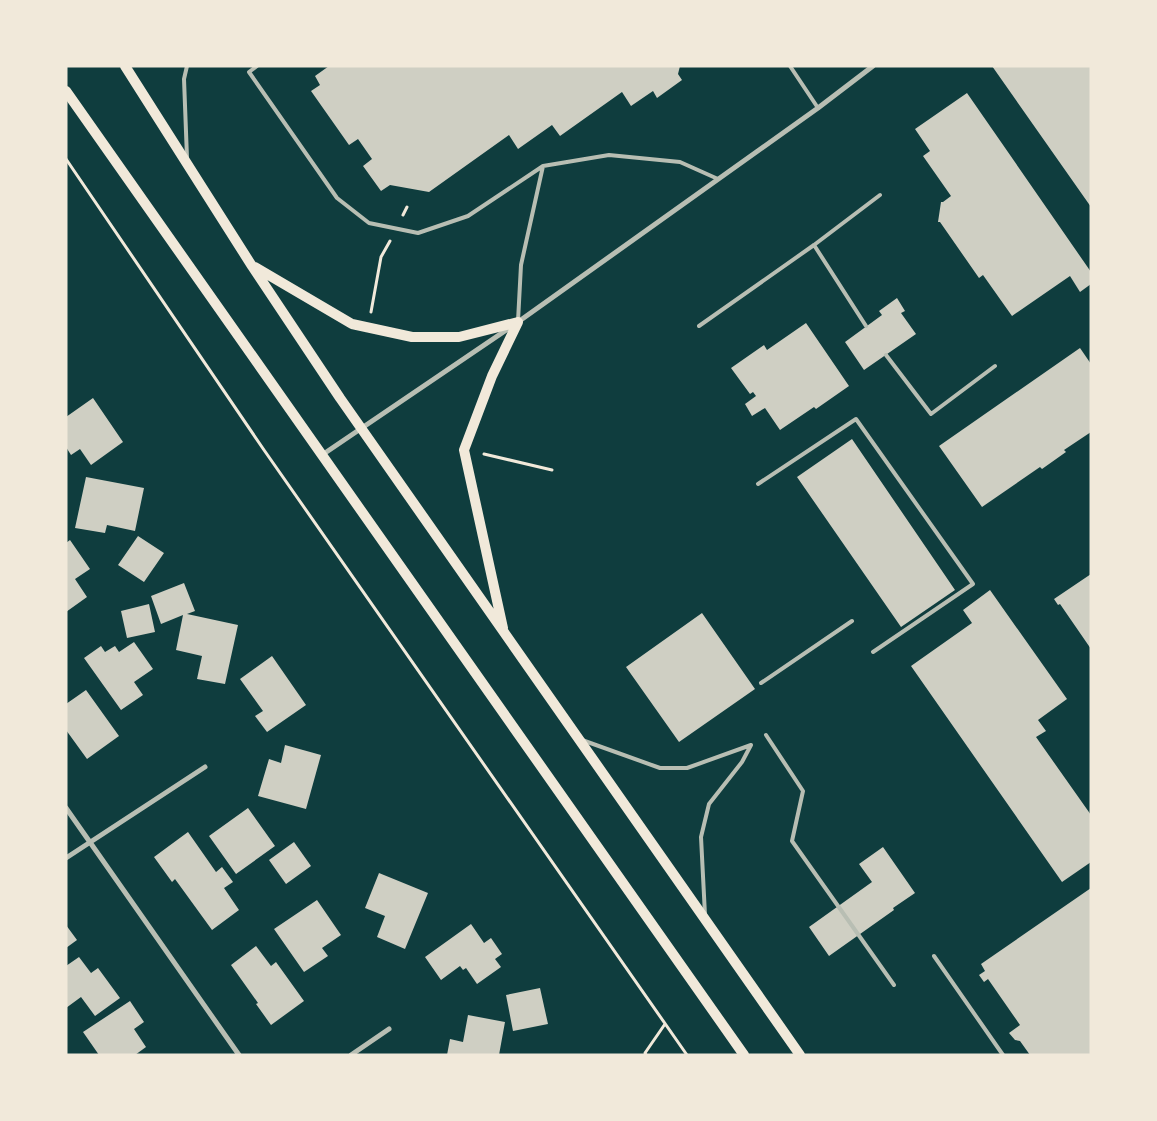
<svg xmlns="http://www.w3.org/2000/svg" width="1157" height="1121" font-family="'PT Sans Narrow',sans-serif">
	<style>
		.building { fill: #cfcfc3 }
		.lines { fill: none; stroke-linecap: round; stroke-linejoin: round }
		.path { stroke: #f1e9da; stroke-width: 3 }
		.service { stroke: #b8beb3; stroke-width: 4 }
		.minor { stroke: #b8beb3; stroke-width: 5 }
		.secondary { stroke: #f1e9da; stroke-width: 10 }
	</style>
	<rect width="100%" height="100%" fill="#0f3d3e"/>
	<!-- building -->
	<path class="building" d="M329 66H680L678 74 682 80 657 98 653 91 631 106 622 92 560 136 552 125 518 149 509 135 429 192 390 185 381 191 363 166 372 159 358 139 349 145 311 91 320 85 315 76Z
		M992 66H1091V207Z
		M967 93 1091 272V284L1080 292 1070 276 1012 316 983 275 979 278 940 222H938L941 202H943L951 196 923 156 930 151 915 129Z
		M897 298 905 311 901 313 916 334 864 370 845 342 882 315 879 311Z
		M806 323 849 386 816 409 814 407 780 430 765 408 752 416 745 404 756 396 753 392 750 394 731 368 764 345 767 350Z
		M1080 348 1091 364V432L1064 450 1066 452 1042 469 1040 467 982 507 939 446Z
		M93 398 123 442 91 465 80 449 71 455 66 447V417Z
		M852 439 955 590 901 627 797 477Z
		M86 477 144 488 135 531 107 525 105 533 75 528Z
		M138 536 164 553 144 582 118 565Z
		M70 540 90 569 75 579 87 597 66 612V543Z
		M1091 574V649L1060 604 1058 605 1054 599Z
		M184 583 195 611 187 614 238 625 225 684 197 679 202 656 176 650 183 615 161 624 151 596Z
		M990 590 1067 699 1038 720 1046 731 1036 737 1091 815V862L1062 882 911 666 972 623 963 610Z
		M149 604 155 632 127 638 121 611Z
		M702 613 755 689 679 742 626 667Z
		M134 642 153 669 134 682 143 695 121 710 84 658 101 646 105 652 115 646 119 652Z
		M272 656 306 705 267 732 255 716 263 711 240 679Z
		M86 690 119 736 87 759 66 730V704Z
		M285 745 321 755 306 809 258 796 269 759 281 763Z
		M248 808 275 846 236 874 209 836Z
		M188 832 216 872 222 867 233 882 224 888 239 910 212 930 175 879 172 882 154 857Z
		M294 842 311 866 286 884 269 860Z
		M883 847 915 893 893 908 894 910 829 956 809 927 872 882 859 864Z
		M379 873 428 893 405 949 377 937 385 916 365 908Z
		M1091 888V1055H1030L1020 1041 1015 1040 1009 1033 1020 1025 988 979 984 982 979 975 985 971 981 964Z
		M317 900 341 935 322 948 328 956 304 972 274 929Z
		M471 924 484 943 491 938 502 954 495 959 501 967 477 984 466 968 463 970 460 966 441 980 425 957Z
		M66 925 77 940 66 948Z
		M256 946 271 966 276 962 304 1001 271 1025 256 1004 258 1003 231 965Z
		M79 957 91 973 98 968 120 998 95 1016 81 997 66 1008V966Z
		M540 988 548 1024 513 1031 506 995Z
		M130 1001 144 1022 134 1029 146 1047 135 1055H99L83 1032Z
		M468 1015 505 1022 499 1055H447L450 1039 463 1042Z"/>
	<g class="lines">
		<!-- path -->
		<path class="path" d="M66 159 264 450 687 1055
			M403 215 407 207
			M371 312 381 257 390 241
			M484 454 552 470
			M646 1055 645 1053 665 1024"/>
		<!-- service -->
		<path class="service" d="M257 66 249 72 337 198 369 223 418 233 468 216 543 166 609 155 680 162 718 179
			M790 66 818 108
			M187 158 184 79 187 66
			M814 245 866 326
			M518 321 521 265 543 166
			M699 326 814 245 880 195
			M886 355 931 414 995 366
			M758 484 856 419 973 584 873 652
			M761 683 852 621
			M766 735 803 791 792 841 894 985
			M582 740 660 768H687L751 745 742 762 709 804 701 837 705 915
			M934 956 1003 1055"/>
		<!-- minor -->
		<path class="minor" d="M322 455 518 322 818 108 873 66
			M66 808 239 1055
			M66 858 205 767
			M351 1055 389 1029"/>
		<!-- secondary -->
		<path class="secondary" d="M125 66 252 266 340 398 800 1055
			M66 91 744 1055
			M255 267 352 324 412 337H459L518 322
			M503 628 464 450 492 376 518 322"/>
	</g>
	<!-- border -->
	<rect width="1157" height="1121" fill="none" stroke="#f1e9da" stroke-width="135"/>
</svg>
